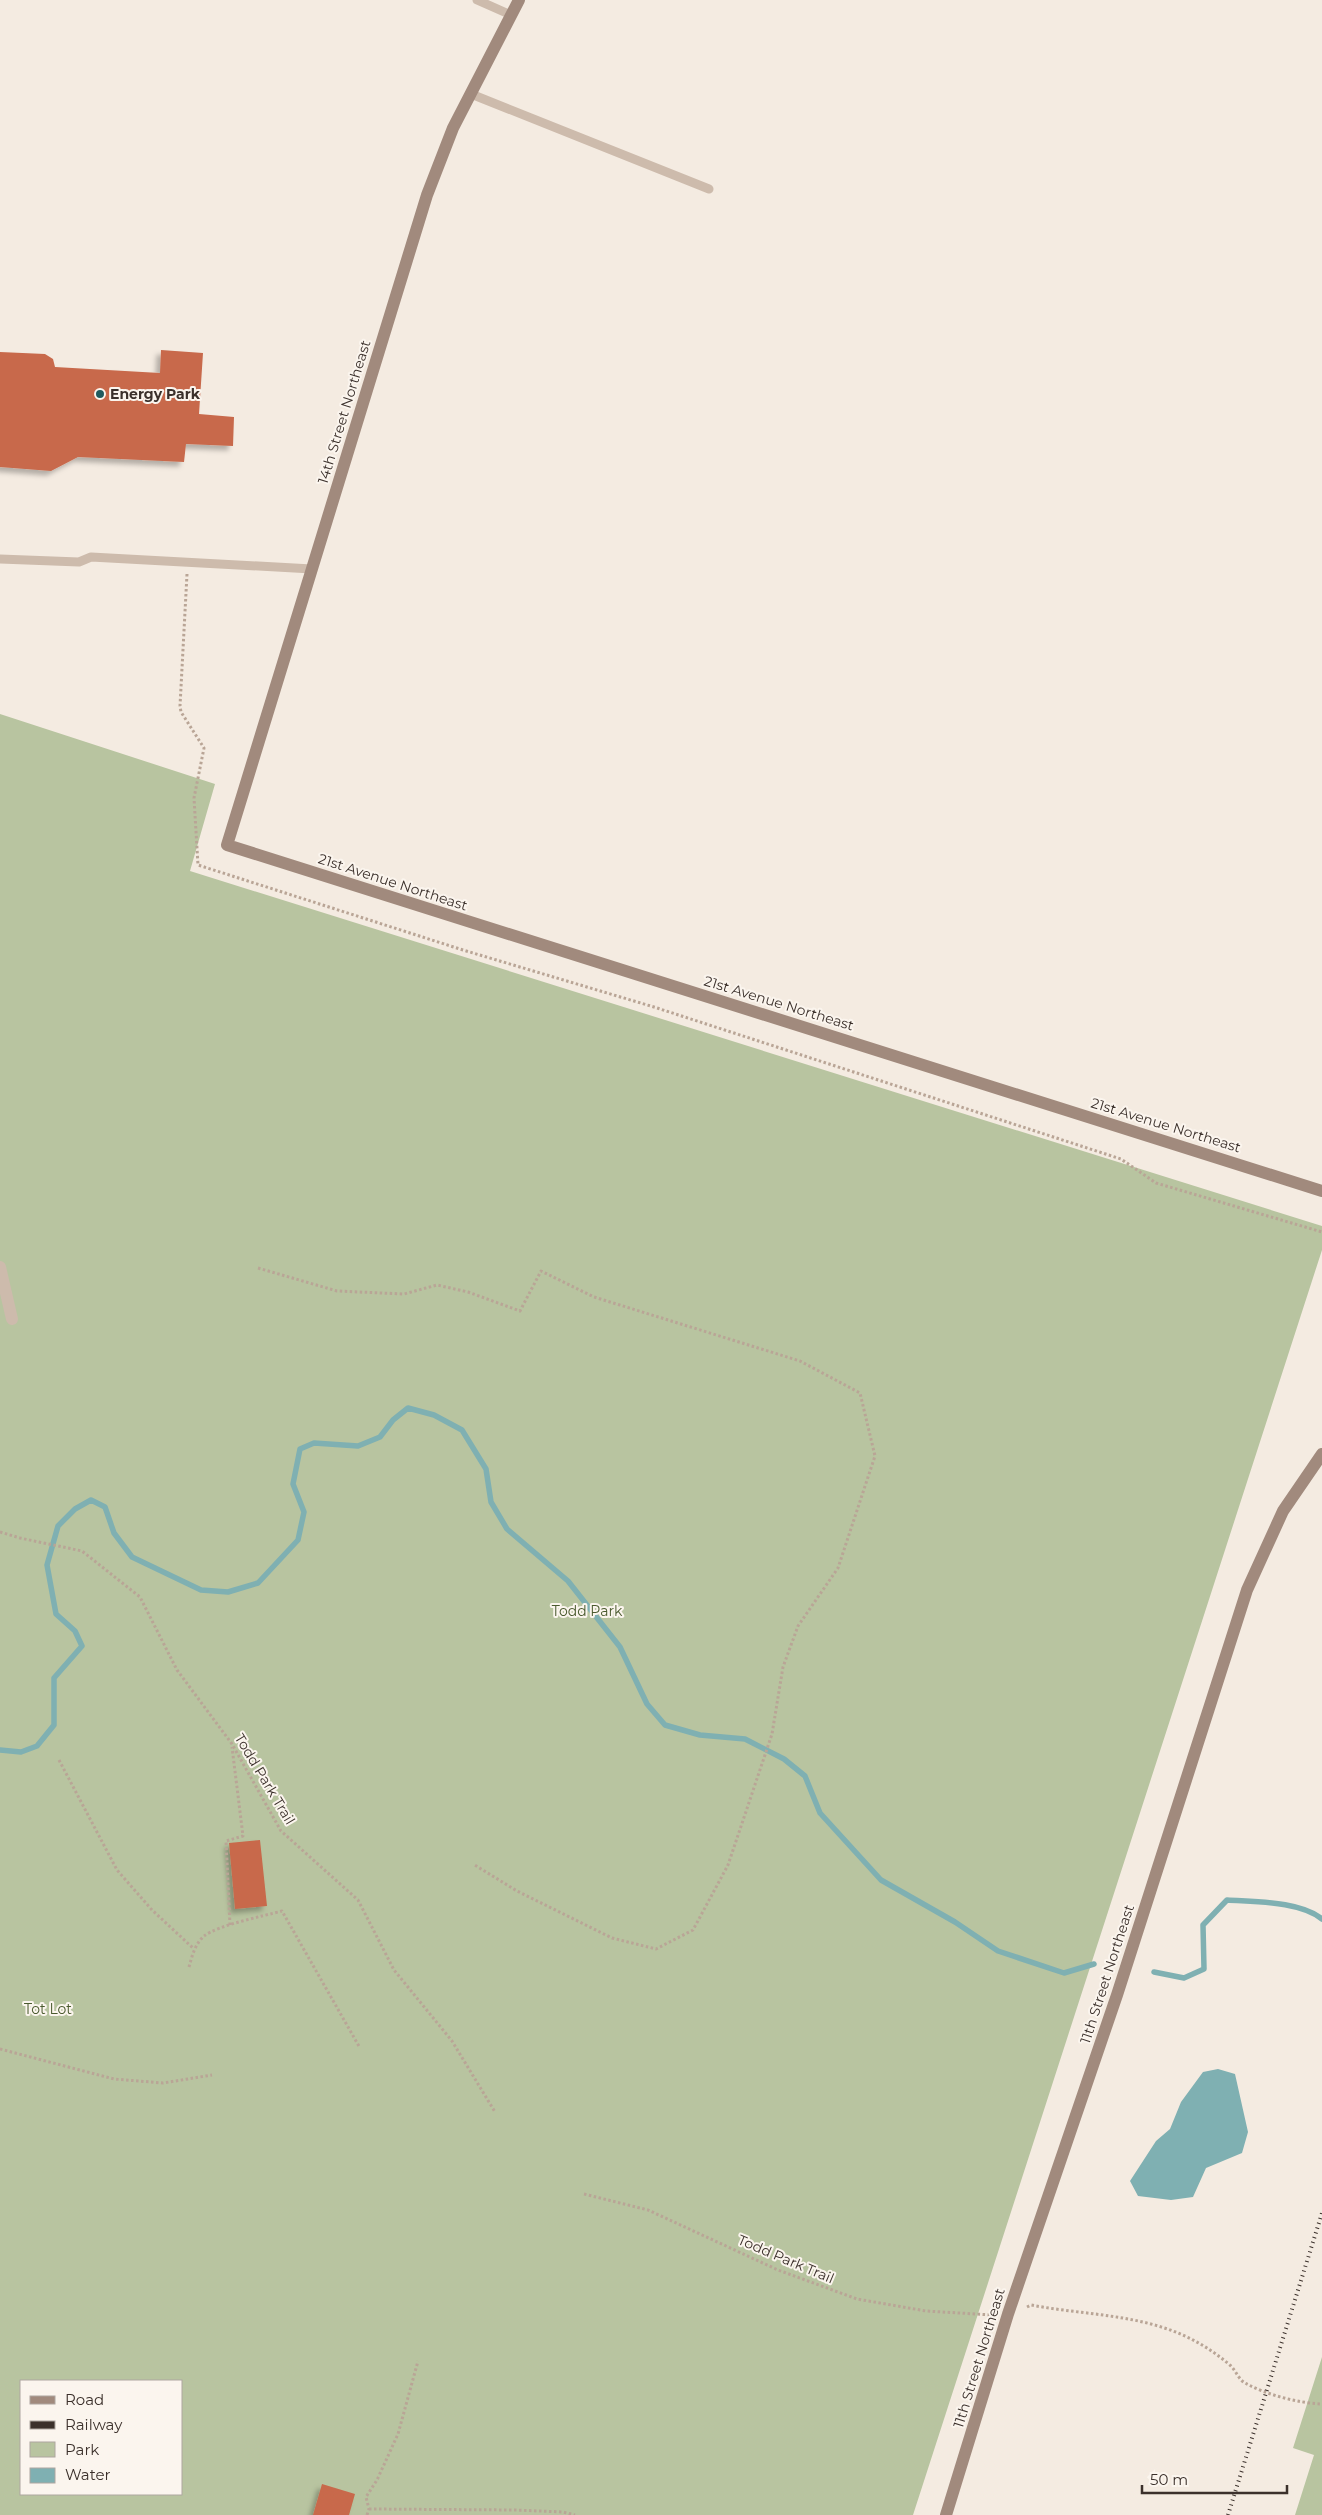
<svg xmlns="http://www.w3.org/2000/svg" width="1322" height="2515" font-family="Montserrat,sans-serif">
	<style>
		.green { fill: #b8c4a0; fill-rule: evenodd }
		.water { fill: #7fb0b2 }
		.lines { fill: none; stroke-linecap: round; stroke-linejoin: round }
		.stream { stroke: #7fb0b2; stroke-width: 5.5 }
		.building { fill: #c8694b; filter: url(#shadow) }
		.path { stroke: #b9a596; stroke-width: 3; stroke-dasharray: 2.5 2.5; stroke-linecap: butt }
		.lane { stroke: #cdbbac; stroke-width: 9 }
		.street { stroke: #cdbbac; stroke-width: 12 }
		.secondary { stroke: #a18a7d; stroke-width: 12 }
		.rail { stroke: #3b302b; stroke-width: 4; stroke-dasharray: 1 4; stroke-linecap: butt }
		.poi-dot { fill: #1f5a5e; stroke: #fbf5ee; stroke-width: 2 }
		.labels { text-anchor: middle; stroke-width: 4; stroke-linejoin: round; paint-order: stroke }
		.poi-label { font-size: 14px; font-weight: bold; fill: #3b302b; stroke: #fbf5ee; text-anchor: start }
		.street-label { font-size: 14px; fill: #3b302b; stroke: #fbf5ee }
		.park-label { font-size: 14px; fill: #4a5a2e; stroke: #fbf5ee }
	</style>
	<defs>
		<filter id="shadow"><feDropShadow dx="-4.5" dy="4.5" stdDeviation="2.5" flood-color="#0004"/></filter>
	</defs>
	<rect width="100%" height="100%" fill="#f4ebe1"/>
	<!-- green -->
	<path class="green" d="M0 714 215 784 190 871 1322 1226V1250L913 2515H0ZM21 2381H181V2494H21Z
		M1322 2357V2515H1295L1314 2455 1293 2448Z"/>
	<!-- water -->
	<path class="water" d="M1218 2069 1235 2074 1248 2132 1242 2153 1206 2168 1193 2197 1171 2200 1138 2196 1130 2181 1156 2141 1170 2129 1181 2102 1203 2072Z"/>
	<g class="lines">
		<!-- stream -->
		<path class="stream" d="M0 1750 21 1752 37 1746 54 1725V1678L82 1646 75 1631 56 1614 47 1565 58 1526 75 1509 91 1500 105 1507 114 1533 132 1557 201 1590 228 1592 258 1583 298 1540 304 1512 293 1484 300 1449 314 1443 358 1446 380 1437 393 1420 408 1408 434 1415 462 1430 486 1469 491 1502 507 1529 568 1581 620 1647 647 1704 665 1725 700 1735 745 1739 784 1759 805 1776 820 1813 881 1880 955 1922 998 1951 1064 1973 1094 1964
			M1154 1972 1184 1978 1204 1969 1203 1925 1227 1900C1255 1902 1300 1901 1322 1919"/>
	</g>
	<!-- building -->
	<path class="building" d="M161 350 203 353 199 414 234 417 233 446 186 444 184 462 78 457 51 471 0 467V352L45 354 53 359 55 367 160 373Z
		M260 1840 267 1906 235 1909 229 1843Z
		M322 2484 355 2494 349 2515H313Z"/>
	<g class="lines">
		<!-- path -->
		<path class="path" d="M187 574 180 706 181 712 204 748 194 798 198 865 463 950 654 1007 1121 1159 1156 1183 1322 1232
			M258 1268 337 1291 404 1294 437 1285 468 1292 520 1311 541 1271 594 1297 800 1361 860 1393 875 1456 838 1568 798 1626 783 1667 772 1734 728 1865 693 1930 656 1949 612 1938 517 1891 473 1864
			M0 1532 20 1538 82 1551 140 1597 177 1670 232 1744 281 1831 358 1900 394 1970 452 2041 495 2112
			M59 1760 117 1870 152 1910 194 1949
			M230 1925 226 1841 243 1836 232 1747
			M189 1967C192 1956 195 1944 204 1936 218 1925 264 1916 282 1911L360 2048
			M0 2049 114 2079 163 2083 212 2075
			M584 2194 648 2210 778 2270 857 2299 926 2311 992 2315
			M1027 2307 1031 2305C1078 2314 1128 2314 1173 2331 1194 2339 1214 2351 1231 2366 1236 2371 1239 2380 1245 2383 1267 2395 1298 2403 1322 2404
			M369 2509 515 2510 563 2512 575 2515
			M367 2515 369 2509 366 2497 377 2480 398 2434 418 2361"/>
		<!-- lane -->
		<path class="lane" d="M477 0 511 15
			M471 94 709 189
			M0 559 79 562 91 557 312 569"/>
		<!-- street -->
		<path class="street" d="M0 1267 12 1319"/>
		<!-- secondary -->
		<path class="secondary" d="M519 0 453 128 427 195 227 845 1322 1191
			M946 2515 1008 2314 1117 1995 1247 1590 1283 1511 1322 1454"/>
		<!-- rail -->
		<path class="rail" d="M1228 2515 1322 2213"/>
	</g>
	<!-- markers -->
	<circle class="poi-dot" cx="100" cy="394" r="5"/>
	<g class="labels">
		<!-- poi labels -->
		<g class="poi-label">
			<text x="110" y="399">Energy Park</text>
		</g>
		<!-- street labels -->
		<g class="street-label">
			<text transform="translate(344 412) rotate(-73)" y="5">14th Street Northeast</text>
			<text transform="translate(393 882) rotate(18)" y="5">21st Avenue Northeast</text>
			<text transform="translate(779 1003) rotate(17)" y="5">21st Avenue Northeast</text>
			<text transform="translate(1166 1125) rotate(17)" y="5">21st Avenue Northeast</text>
			<text transform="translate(265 1779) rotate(59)" y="5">Todd Park Trail</text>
			<text transform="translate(1107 1974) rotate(-72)" y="5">11th Street Northeast</text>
			<text transform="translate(786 2259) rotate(23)" y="5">Todd Park Trail</text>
			<text transform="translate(979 2358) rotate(-73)" y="5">11th Street Northeast</text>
		</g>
		<!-- park labels -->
		<g class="park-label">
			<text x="587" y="1616">Todd Park</text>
			<text x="48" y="2014">Tot Lot</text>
		</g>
	</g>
	<!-- legend -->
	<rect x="20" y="2380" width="162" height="115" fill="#fbf5ee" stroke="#aea6a0"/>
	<rect x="30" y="2396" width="25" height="8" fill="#a18a7d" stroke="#aea6a0"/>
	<text x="65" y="2405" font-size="15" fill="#3b302b">Road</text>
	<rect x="30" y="2421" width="25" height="8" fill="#3b302b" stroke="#aea6a0"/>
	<text x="65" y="2430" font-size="15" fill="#3b302b">Railway</text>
	<rect x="30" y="2442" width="25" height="15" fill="#b8c4a0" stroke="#aea6a0"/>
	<text x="65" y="2455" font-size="15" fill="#3b302b">Park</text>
	<rect x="30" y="2468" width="25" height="15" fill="#7fb0b2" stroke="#aea6a0"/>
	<text x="65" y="2480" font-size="15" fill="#3b302b">Water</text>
	<!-- scale -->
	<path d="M1142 2485v8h145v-8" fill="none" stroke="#3b302b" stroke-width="2.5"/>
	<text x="1150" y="2485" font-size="15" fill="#3b302b" stroke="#fbf5ee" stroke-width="4" paint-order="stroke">50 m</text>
</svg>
